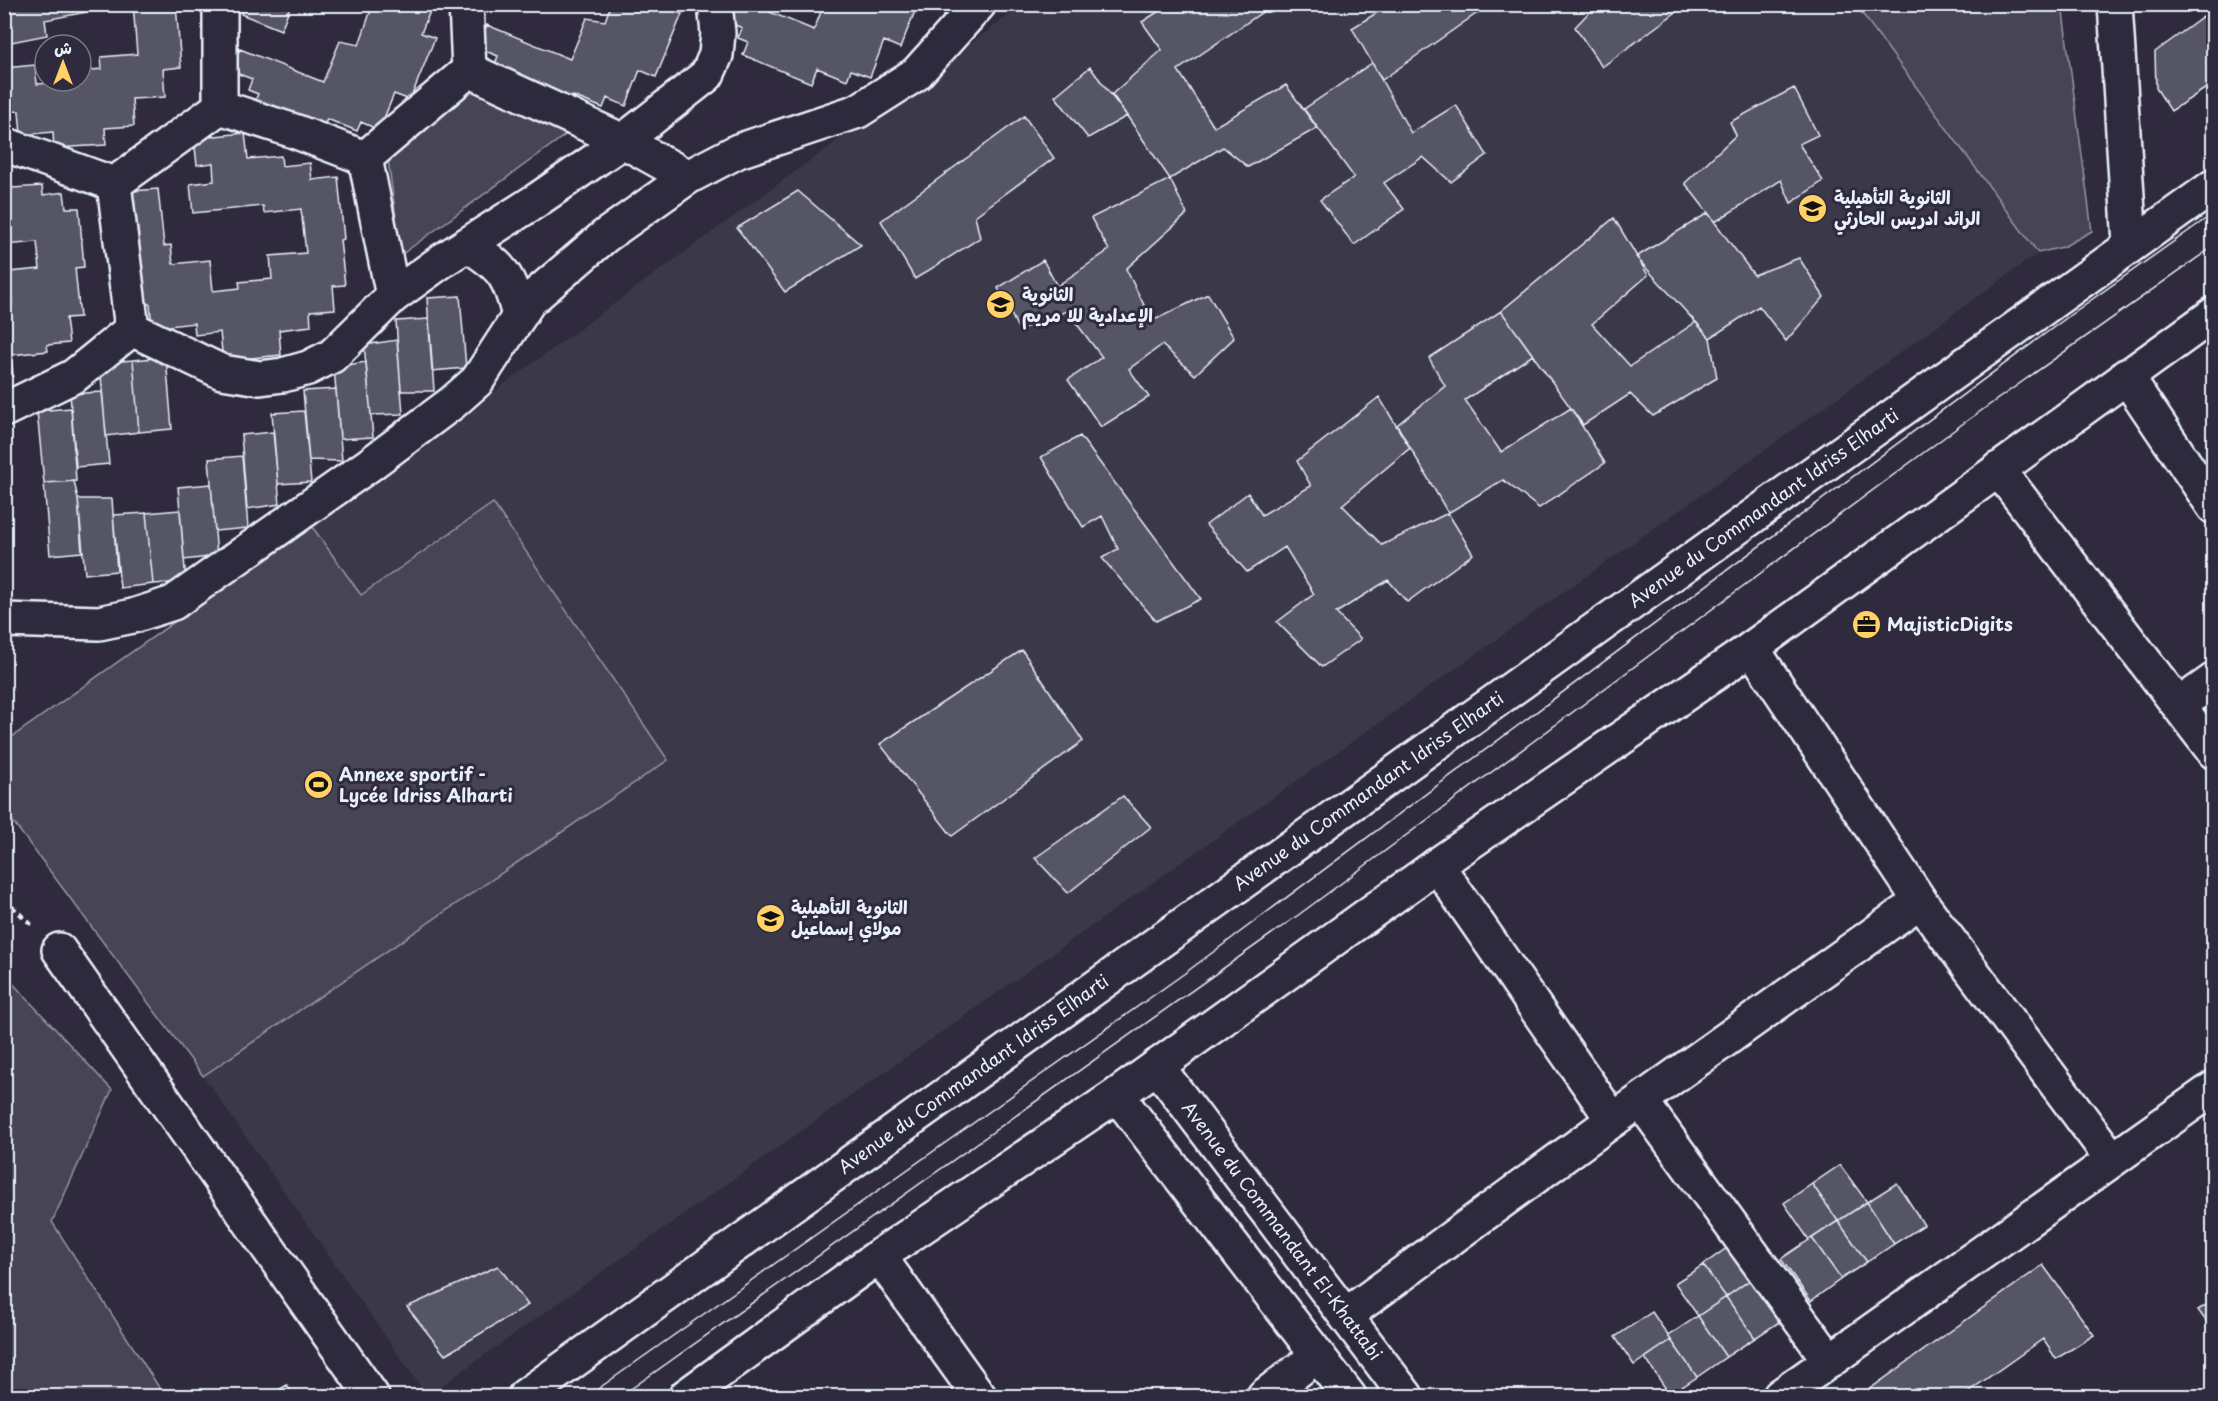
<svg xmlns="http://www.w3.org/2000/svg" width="2218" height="1401" font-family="'Playpen Sans','Playpen Sans Arabic',sans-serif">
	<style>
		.built { fill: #3b3749 }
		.green { fill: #464455; stroke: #979aa6; stroke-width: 1.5 }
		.building { fill: #575565; stroke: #e8f1f8; stroke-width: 1.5 }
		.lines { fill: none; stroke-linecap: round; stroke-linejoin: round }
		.minor-casing { stroke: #e8f1f8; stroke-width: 38 }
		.major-casing { stroke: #e8f1f8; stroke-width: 38 }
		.path { stroke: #e8f1f8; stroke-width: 4; stroke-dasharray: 6 4.5; stroke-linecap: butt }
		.minor { stroke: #2f2a3d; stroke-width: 33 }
		.major { stroke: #2f2a3d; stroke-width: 33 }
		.tram { stroke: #e8f1f8; stroke-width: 1.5 }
		.labels { text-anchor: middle; stroke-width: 6; stroke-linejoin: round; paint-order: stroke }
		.poi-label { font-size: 18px; font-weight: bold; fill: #e8f1f8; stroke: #2f2a3d; text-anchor: start }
		.street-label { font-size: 18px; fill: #e8f1f8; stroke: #2f2a3d }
	</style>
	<rect width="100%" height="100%" fill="#2f2a3d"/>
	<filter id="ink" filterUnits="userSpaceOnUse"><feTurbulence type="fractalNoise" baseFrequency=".0167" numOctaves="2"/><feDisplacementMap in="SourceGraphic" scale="12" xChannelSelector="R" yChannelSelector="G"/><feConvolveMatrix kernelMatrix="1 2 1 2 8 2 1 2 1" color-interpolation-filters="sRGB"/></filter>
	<g filter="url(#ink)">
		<!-- built -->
		<path class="built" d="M1023 5H1856L2038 253 1789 433 427 1396 203 1076 668 760 361 595 311 525Z"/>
		<!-- green -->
		<path class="green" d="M1856 5H2062L2092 231 2063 247 2038 253Z
			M480 82 572 130 401 255 387 152Z
			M493 503 668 760 203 1076 5 811V742L311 525 361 595Z
			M5 975 112 1090 52 1222 164 1395 162 1396H5Z"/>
		<!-- building -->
		<path class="building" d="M4 4H96L97 10 45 20 47 35 6 43 9 54 4 55Z
			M133 4H176L181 67 163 69 165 97 132 99 134 126 105 128 106 145 54 148 53 132 21 135 19 111 5 112 4 68 35 65 37 84 81 81V71L102 69 101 57 137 54Z
			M245 4H291L281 30 241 14Z
			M373 4H433L421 33 435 38 410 100 394 94 379 130 361 122 357 131 327 119 320 135 252 108 258 94 248 90 252 79 231 71 240 49 323 82 340 41 359 45Z
			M611 4H670L668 9 682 14 656 77 640 70 626 106 607 98 603 108 573 96 567 111 494 67 498 56 478 48 487 25 570 59 587 18 605 21Z
			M728 4H750L814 30 824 4H918L900 48 884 41 870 77 851 70 847 80 817 68 811 83 743 55 748 42 738 38 742 28 722 19Z
			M1170 4H1274L1178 70 1214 127 1286 85 1317 128 1248 167 1223 147 1170 179 1112 94 1162 50 1142 22Z
			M1391 4H1490L1382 80 1352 28Z
			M1687 4 1602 67 1575 27 1597 4Z
			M2214 9V83L2171 111 2156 88 2155 52Z
			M1372 63 1411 133 1456 105 1487 155 1451 182 1423 157 1384 183 1404 209 1354 245 1320 200 1354 177 1304 109Z
			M1090 67 1127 116 1088 138 1055 96Z
			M1794 88 1818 135 1799 144 1823 181 1791 203 1781 180 1715 222 1685 183 1736 135 1730 122Z
			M1024 116 1054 158 975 216 980 238 915 279 881 221Z
			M245 133 248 159 281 156 282 166 310 163 312 180 338 177 344 239 340 240 345 285 333 286 335 309 310 311 311 326 279 330 281 355 223 361 220 332 195 335 194 323 152 328 150 304 134 306 135 218 132 191 158 189 164 246 171 245 173 264 210 260 213 291 240 288 239 282 272 279 270 256 306 253 301 209 264 213 263 206 193 213 190 184 214 181 213 163 197 165 194 138Z
			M4 156H9L12 188 42 186 43 195 64 192 66 208H79L84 267 75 268 80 317 66 318 69 343 47 345 48 351 11 355 13 376H4V303H12L9 272 40 269 37 242 6 245Z
			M1170 179 1187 214 1126 269 1152 321 1208 294 1234 338 1195 375 1162 345 1129 369 1149 397 1101 427 1068 380 1102 357 1067 311 1019 330 998 288 1043 260 1057 286 1109 250 1091 218Z
			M798 191 861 245 785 292 737 228Z
			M1708 213 1754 275 1799 258 1824 297 1786 341 1759 306 1710 338 1636 257Z
			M1614 218 1648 275 1592 324 1630 366 1696 322 1710 338 1717 378 1653 416 1630 394 1583 425 1501 311Z
			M460 296 466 368 432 371 427 298Z
			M1501 311 1533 355 1465 400 1501 452 1571 408 1605 463 1539 508 1503 480 1448 513 1397 425 1445 386 1429 358Z
			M429 319 434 391H401L396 321Z
			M397 340 403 414 371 415 364 345Z
			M166 357 172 429 139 432 133 360Z
			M133 360 139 432 106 436 100 363Z
			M366 362 373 437 340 439 334 367Z
			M336 389 342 461 309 460 303 391Z
			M102 392 109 464 76 467 70 394Z
			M1379 397 1410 448 1342 505 1382 545 1448 513 1473 554 1407 602 1388 580 1336 613 1361 639 1322 667 1277 622 1314 594 1285 547 1247 572 1206 525 1248 493 1262 515 1311 486 1297 461Z
			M71 408 76 481 44 483 37 411Z
			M304 411 311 482 278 484 272 413Z
			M273 432 280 504 247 509 241 435Z
			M1080 436 1201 599 1156 621 1102 558 1118 549 1102 516 1083 527 1041 457Z
			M242 456 248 528 215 531 209 459Z
			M74 481 78 499 82 552 50 555 44 483Z
			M211 484 217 556 184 560 178 487Z
			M78 499H112L117 571 85 574Z
			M180 510 186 582 153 584 146 513Z
			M146 513 153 584 120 588 113 515Z
			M1022 650 1083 741 952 836 880 744Z
			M1123 796 1151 827 1068 893 1035 858Z
			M1840 1165 1867 1202 1838 1221 1812 1184Z
			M1897 1183 1924 1225 1894 1244 1867 1202Z
			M1812 1184 1838 1221 1809 1240 1784 1203Z
			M1867 1202 1894 1244 1867 1262 1838 1221Z
			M1838 1221 1867 1262 1841 1279 1812 1238Z
			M1812 1238 1841 1279 1811 1301 1781 1259Z
			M1731 1245 1754 1277 1726 1297 1703 1265Z
			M1703 1265 1726 1297 1698 1316 1675 1283Z
			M2043 1265 2094 1335 2056 1359 2043 1339 1962 1396H1871L1867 1391Z
			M498 1266 528 1305 445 1355 407 1307Z
			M1754 1277 1784 1319 1755 1338 1726 1297Z
			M1726 1297 1755 1338 1726 1357 1698 1316Z
			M2214 1300V1332L2198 1310Z
			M1652 1312 1671 1340 1634 1365 1615 1337Z
			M1698 1316 1726 1357 1697 1377 1668 1336Z
			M1671 1340 1697 1377 1670 1395 1645 1358Z
			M287 1385 294 1396H268Z"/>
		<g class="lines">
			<defs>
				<g id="minor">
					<path d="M2115 4 2130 244"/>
					<path d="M469 70 623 141 707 75 716 55 718 33 715 4"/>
					<path d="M220 107 294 131 365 158"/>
					<path d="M4 144 114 184"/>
					<path d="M114 184 220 107V4"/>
					<path d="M114 184 132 329"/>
					<path d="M468 245C503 267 509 275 519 316"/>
					<path d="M393 296 365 158 469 70 466 4"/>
					<path d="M132 329 222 372 260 378 283 375 308 368 332 356 393 296 443 260 537 200 623 141 688 177 738 151 858 111 916 74 979 4"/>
					<path d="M2126 376 2214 507"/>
					<path d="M4 410 74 376 132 329"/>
					<path d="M1998 469 2214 752"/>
					<path d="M4 620 99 623 133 616 173 603 369 465 452 403 477 381 529 301 605 236 688 177"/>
					<path d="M1752 648 1920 901 2112 1159"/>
					<path d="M2179 705 2214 680"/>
					<path d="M1437 865 1613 1120"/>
					<path d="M59 950 372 1396"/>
					<path id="s1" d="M1157 1066 1406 1396"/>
					<path d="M1117 1095 1349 1396"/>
					<path d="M1641 1101 1830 1361"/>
					<path d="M879 1256 979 1396"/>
					<path d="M1346 1315 1613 1120 1920 901"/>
					<path d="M1264 1396 1317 1356"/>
					<path d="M1780 1396 2214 1088"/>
				</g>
				<g id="major">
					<path id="s2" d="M525 1396 2214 186"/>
					<path d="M686 1396 879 1256 1117 1095 1437 865 1752 648 2214 314"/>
				</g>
			</defs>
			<!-- minor casing -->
			<use href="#minor" class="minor-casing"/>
			<!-- major casing -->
			<use href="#major" class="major-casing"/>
			<!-- path -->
			<path class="path" d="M4 899 34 927"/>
			<!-- minor -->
			<use href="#minor" class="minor"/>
			<!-- major -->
			<use href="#major" class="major"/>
			<!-- tram -->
			<path class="tram" d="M588 1396 1185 973 2077 310 2214 213
				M621 1396 1297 916 1961 425 2214 246"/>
		</g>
	</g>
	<!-- icons -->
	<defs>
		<symbol id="school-disc" viewBox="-11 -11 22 22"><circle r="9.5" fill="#ffd166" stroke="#2f2a3d"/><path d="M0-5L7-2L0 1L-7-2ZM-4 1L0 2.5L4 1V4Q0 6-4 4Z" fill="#111"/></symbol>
		<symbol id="office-disc" viewBox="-11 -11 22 22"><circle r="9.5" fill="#ffd166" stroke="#2f2a3d"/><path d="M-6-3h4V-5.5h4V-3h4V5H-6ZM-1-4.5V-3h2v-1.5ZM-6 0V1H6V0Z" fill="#111"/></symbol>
		<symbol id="stadium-disc" viewBox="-11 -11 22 22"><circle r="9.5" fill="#ffd166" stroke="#2f2a3d"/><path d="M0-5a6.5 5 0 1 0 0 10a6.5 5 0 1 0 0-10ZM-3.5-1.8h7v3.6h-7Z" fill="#111"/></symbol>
	</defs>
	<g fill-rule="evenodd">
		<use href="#school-disc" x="1796" y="192" width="33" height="33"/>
		<use href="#school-disc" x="984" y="288" width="33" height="33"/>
		<use href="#office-disc" x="1850" y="608" width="33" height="33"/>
		<use href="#stadium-disc" x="302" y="768" width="33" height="33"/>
		<use href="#school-disc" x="754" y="902" width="33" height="33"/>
	</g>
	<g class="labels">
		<!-- poi labels -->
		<g class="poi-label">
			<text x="1834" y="204">الثانوية التأهيلية<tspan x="1834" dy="21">الرائد ادريس الحارثي</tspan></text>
			<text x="1022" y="301">الثانوية<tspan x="1022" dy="21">الإعدادية للا مريم</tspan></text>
			<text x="1887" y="631">MajisticDigits</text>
			<text x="339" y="781">Annexe sportif -<tspan x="339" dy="21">Lycée Idriss Alharti</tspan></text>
			<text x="791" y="914">الثانوية التأهيلية<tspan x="791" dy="21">مولاي إسماعيل</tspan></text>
		</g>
		<!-- street labels -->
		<g class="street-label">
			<text dy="6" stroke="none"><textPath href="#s2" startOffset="1524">Avenue du Commandant Idriss Elharti</textPath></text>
			<text dy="6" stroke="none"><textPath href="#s2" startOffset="1038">Avenue du Commandant Idriss Elharti</textPath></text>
			<text dy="6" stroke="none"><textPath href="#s2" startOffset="552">Avenue du Commandant Idriss Elharti</textPath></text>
			<text dy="6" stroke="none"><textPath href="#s1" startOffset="207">Avenue du Commandant El-Khattabi</textPath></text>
		</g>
	</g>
	<!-- margin -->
	<rect width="2218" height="1401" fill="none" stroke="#2f2a3d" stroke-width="24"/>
	<rect x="12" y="12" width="2194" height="1377" fill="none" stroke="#e8f1f8" stroke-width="2" filter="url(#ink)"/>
	<!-- north arrow -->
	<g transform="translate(63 63)"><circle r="28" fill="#2f2a3d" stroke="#797a88" stroke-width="1.5"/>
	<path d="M0-4.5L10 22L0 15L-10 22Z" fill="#ffd166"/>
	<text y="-9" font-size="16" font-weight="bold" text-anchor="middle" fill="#e8f1f8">ش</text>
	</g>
</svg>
